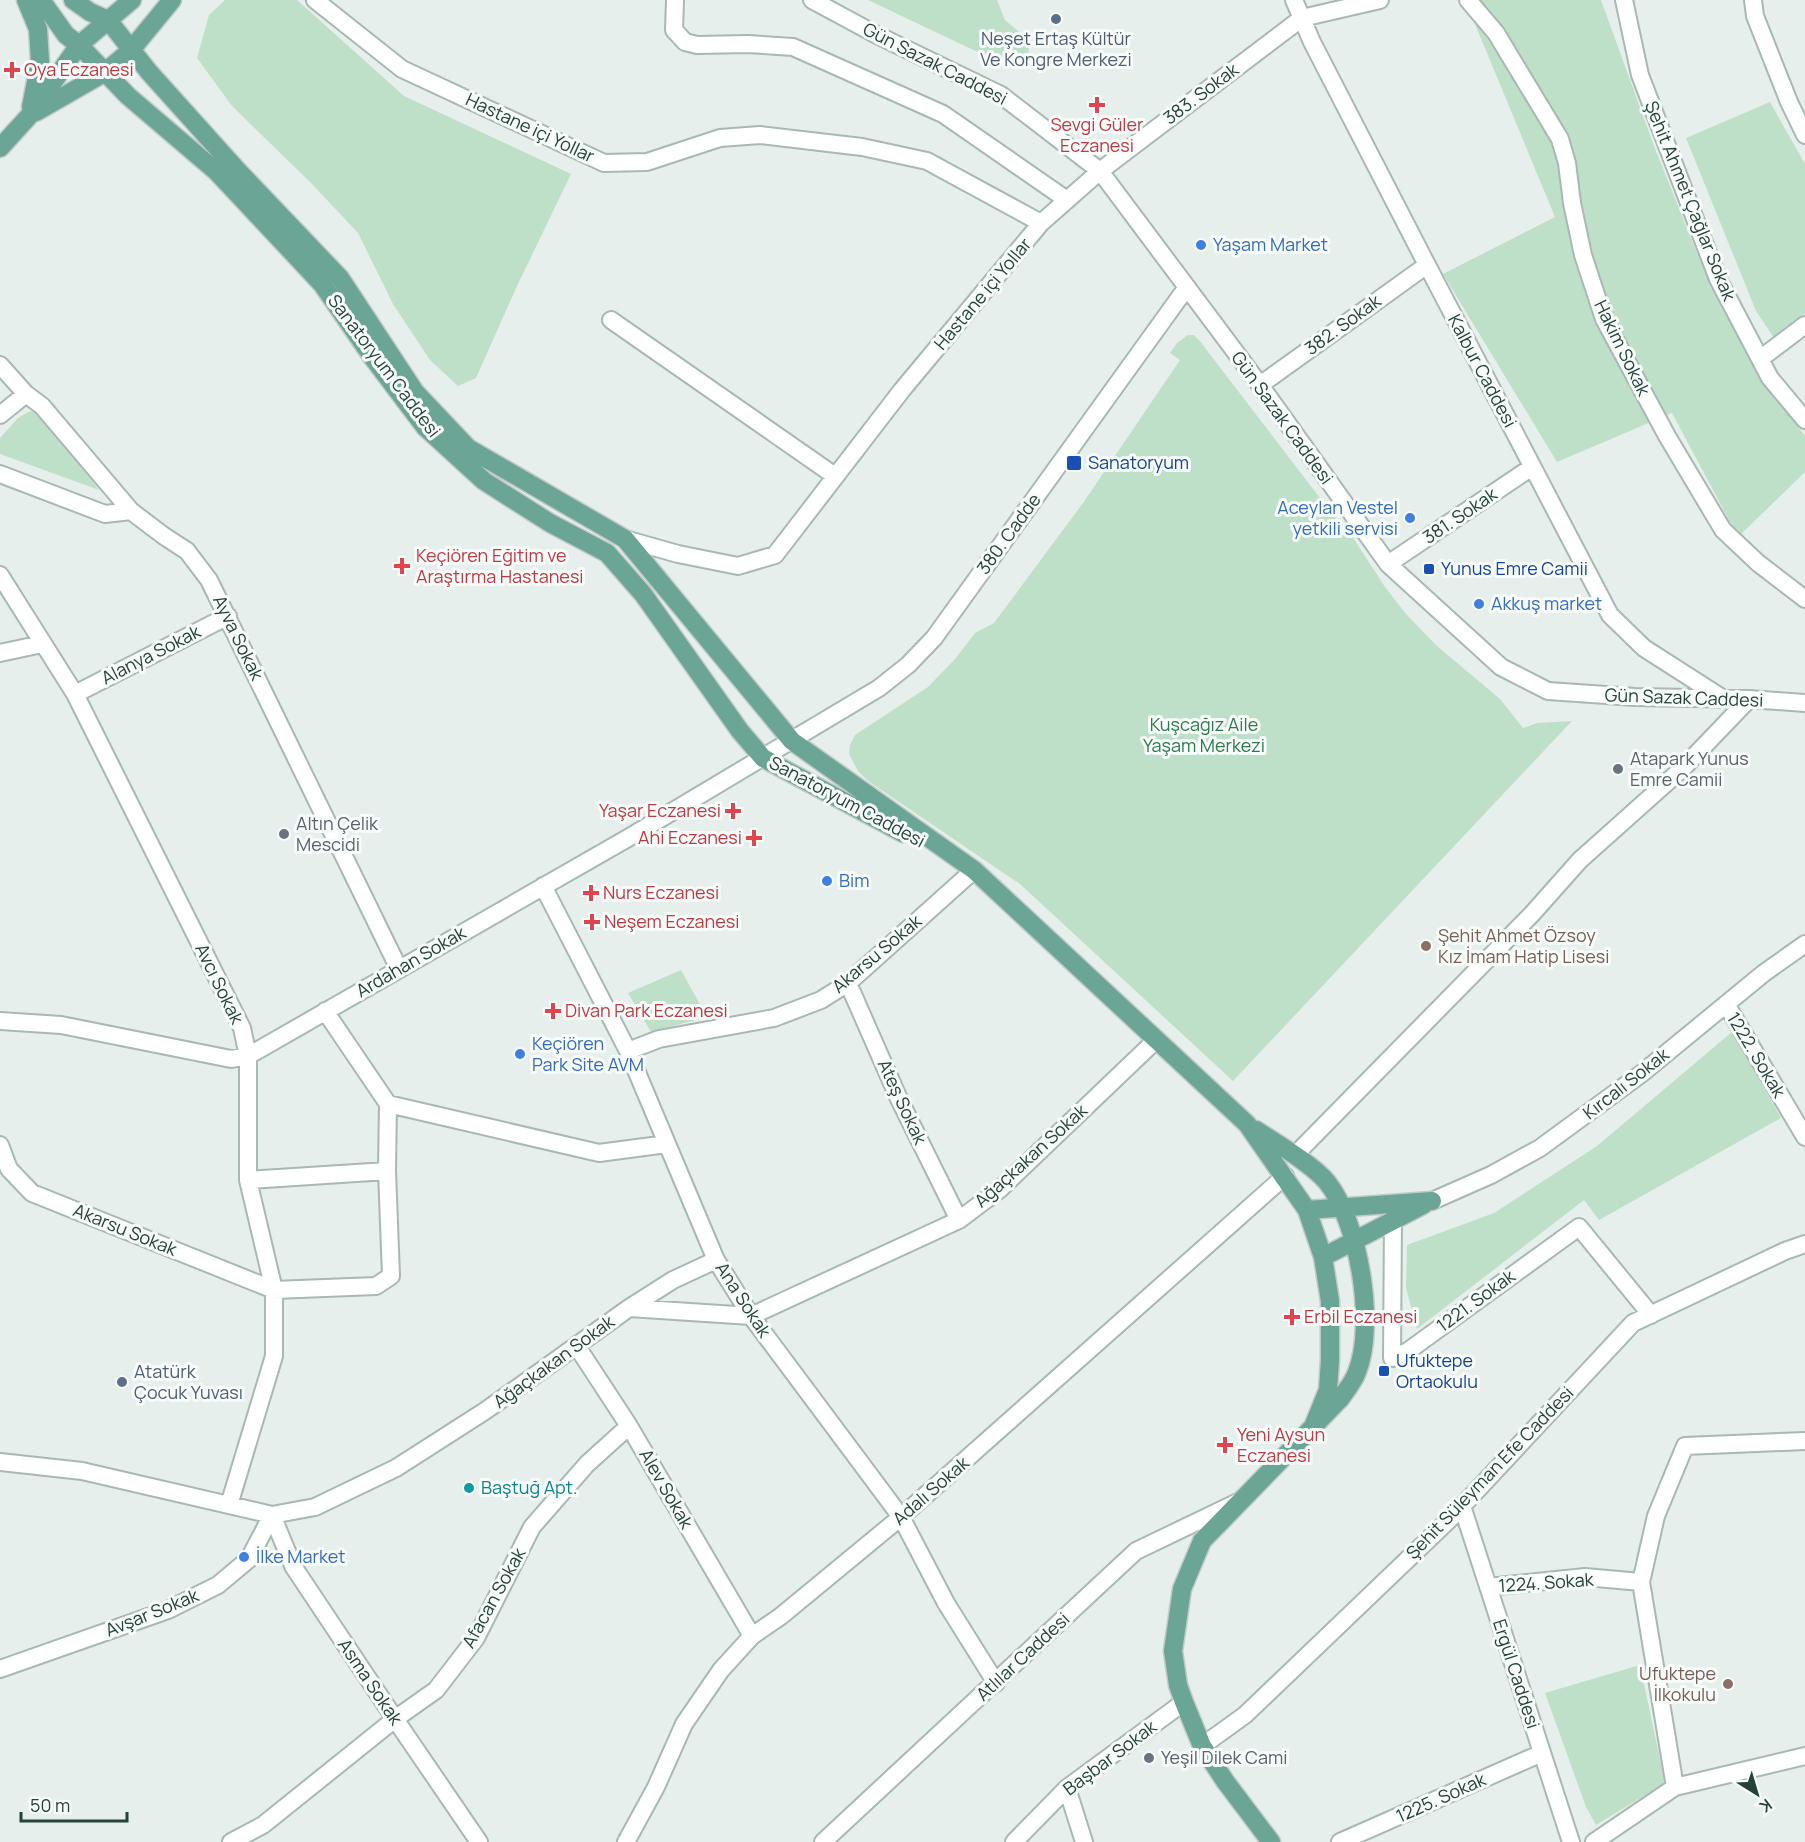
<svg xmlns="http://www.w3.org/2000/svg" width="1805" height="1842" font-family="Manrope,sans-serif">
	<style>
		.green { fill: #bfe0c8 }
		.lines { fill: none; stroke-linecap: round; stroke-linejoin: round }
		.minor-casing { stroke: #a8b8b2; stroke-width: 20 }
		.major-casing { stroke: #c2cac8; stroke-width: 21 }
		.minor { stroke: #fff; stroke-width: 16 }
		.major { stroke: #6aa596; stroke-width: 18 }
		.service-dot { fill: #5c6f8a; stroke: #f7fbf9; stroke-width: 2 }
		.health-dot { fill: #e0444e; stroke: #f7fbf9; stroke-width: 2 }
		.shop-dot { fill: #3f7fe0; stroke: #f7fbf9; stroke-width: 2 }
		.transit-dot { fill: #1a4fb4; stroke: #f7fbf9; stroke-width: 2 }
		.worship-dot { fill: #6b7280; stroke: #f7fbf9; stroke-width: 2 }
		.education-dot { fill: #8d6e63; stroke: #f7fbf9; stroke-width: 2 }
		.culture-dot { fill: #0f9aa8; stroke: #f7fbf9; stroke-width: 2 }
		.labels { text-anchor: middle; stroke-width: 6; stroke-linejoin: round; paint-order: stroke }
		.service-label { font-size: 18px; fill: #4e5e75; stroke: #f7fbf9 }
		.street-label { font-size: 18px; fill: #24423a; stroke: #f7fbf9 }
		.health-label { font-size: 18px; fill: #be3a42; stroke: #f7fbf9; text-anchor: start }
		.shop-label { font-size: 18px; fill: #366cbe; stroke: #f7fbf9; text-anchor: start }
		.transit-label { font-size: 18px; fill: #164399; stroke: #f7fbf9; text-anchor: start }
		.park-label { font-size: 18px; fill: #2d7a4b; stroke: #f7fbf9 }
		.worship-label { font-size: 18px; fill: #5b616d; stroke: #f7fbf9; text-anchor: start }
		.education-label { font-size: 18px; fill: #785e54; stroke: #f7fbf9; text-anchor: start }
		.culture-label { font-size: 18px; fill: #0d838f; stroke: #f7fbf9; text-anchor: start }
	</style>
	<rect width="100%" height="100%" fill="#e6efeb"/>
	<!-- green -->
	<path class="green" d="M225 0H297L404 96 571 174 517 286 476 378 458 386 430 360 393 304 358 233 311 183 232 106 197 58 209 15Z
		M868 0H997L1005 20 1030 41 1028 55 1003 61 988 57Z
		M1465 0H1601L1654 146 1701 263 1762 381 1805 436V472L1738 537 1672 413 1557 462 1443 274 1555 217Z
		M1770 102 1805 164V313L1774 338 1756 311 1686 138Z
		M1188 335H1194L1199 340 1346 532 1350 533 1385 587 1406 614 1437 646 1500 699 1523 728 1537 723 1572 721 1233 1081 1020 884 868 781 858 771 849 754 850 745 855 735 928 687 955 659 975 633 994 623 1083 503 1180 360 1170 353 1177 343Z
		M30 411 39 414 51 428 99 490 0 454V438L18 418Z
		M681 970 707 1017 651 1032 628 993Z
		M1732 1032 1781 1118 1599 1220 1584 1200 1417 1329 1406 1288 1407 1245 1494 1213 1597 1146Z
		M1640 1665 1665 1783 1596 1825 1586 1807 1545 1693Z"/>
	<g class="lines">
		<defs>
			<path id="minor" d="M315 0 402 69 604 163 647 162 720 138 760 135 862 147 927 161 1041 223
				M675 0 674 30 685 42 697 45 748 44 793 47 943 114 1067 200
				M812 0 875 34 1001 95 1100 171 1260 385 1388 564 1501 667 1548 691 1635 697 1749 699 1805 703
				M1294 0 1312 42 1427 265 1610 615 1644 648 1722 698
				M1468 0 1496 33 1560 139 1567 163 1572 203 1583 255 1604 319 1667 436 1723 530 1758 563 1805 599
				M1624 0 1640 75 1718 279 1770 378 1805 420
				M1753 0 1755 16 1789 102 1805 135
				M611 320 835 476
				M1760 359 1805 325
				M0 365 26 394 42 406 131 511 164 536 187 551 209 580 399 969
				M1260 385 1427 265
				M0 415 26 394
				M0 474 105 514 131 511
				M625 539 678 554 738 566 775 555 902 390 1041 223 1100 171 1302 18 1380 0
				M1388 564 1532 467
				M0 575 75 694 242 1028 248 1056V1180L274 1290V1356L229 1505
				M0 653 42 644
				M75 694 228 616
				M543 886 628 1051 716 1260 751 1316 901 1517 946 1603 996 1683
				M848 983 899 1099 959 1220
				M1726 1004 1805 1137
				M325 1011 388 1104
				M0 1021 61 1025 231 1059 248 1056 628 838 879 688 908 665 934 638 1187 287
				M628 1051 659 1039 774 1018 821 1000 848 983 974 870
				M0 1145 9 1169 32 1193 274 1290 376 1286 391 1276 387 1171 388 1104 599 1153 667 1144
				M1295 1155 1532 914 1580 860 1683 768 1749 699
				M248 1180 387 1171
				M1432 1201 1491 1175 1540 1148 1641 1074 1764 973 1805 944
				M1393 1220 1392 1358 1408 1351 1579 1227 1651 1315
				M629 1308 673 1280 716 1260
				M576 1345 629 1426 752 1636
				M0 1462 82 1471 272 1515 315 1507 396 1468 485 1411 629 1308 751 1316 959 1220 1000 1189 1156 1040
				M1462 1506 1571 1842
				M272 1515 293 1566 395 1719 479 1842
				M1488 1587 1585 1577 1641 1582
				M0 1669 168 1610 218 1585 249 1559 272 1515
				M1202 1746 1245 1715 1453 1516 1633 1323 1785 1251 1805 1244
				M1675 1787 1641 1582 1656 1516 1685 1446 1805 1441
				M1067 1788 1084 1842
				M231 1842 263 1825 395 1719 436 1690 476 1638 532 1527 587 1464 629 1426
				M626 1842 656 1787 684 1724 721 1670 752 1636 781 1616 901 1517 1285 1176
				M823 1842 1136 1551 1238 1502
				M1014 1842 1067 1788 1184 1702
				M1340 1842 1542 1753
				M1594 1842 1675 1787 1805 1756"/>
			<path id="major" d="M26 0 38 29 40 61 31 107
				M41 0 66 35 79 45 128 96 217 172 322 284 373 358 425 427 484 481 550 523 607 553 643 594 740 731 763 758 903 833
				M73 0 90 12 108 20 149 72 238 171 340 278 415 392 468 448 625 539 792 741 974 870 1247 1124 1307 1210 1323 1257 1330 1301V1360L1328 1390 1313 1427
				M36 112 104 73 131 50 172 0
				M0 148 30 115 79 45 132 0
				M1256 1130C1276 1143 1312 1164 1327 1182 1359 1222 1376 1324 1357 1372 1354 1381 1346 1391 1340 1399L1202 1541 1182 1589 1173 1651 1178 1685 1184 1702 1202 1746 1225 1781 1271 1842
				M1307 1210 1432 1201
				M1323 1257 1423 1205"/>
		</defs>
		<!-- minor casing -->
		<use href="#minor" class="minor-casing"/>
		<!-- major casing -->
		<use href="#major" class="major-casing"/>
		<!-- minor -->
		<use href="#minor" class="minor"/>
		<!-- major -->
		<use href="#major" class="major"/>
	</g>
	<!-- markers -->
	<g class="service-dot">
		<circle cx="1056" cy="19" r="6"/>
		<circle cx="122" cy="1382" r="6"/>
	</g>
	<g class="health-dot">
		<path d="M9 61h6v6h6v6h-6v6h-6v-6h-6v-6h6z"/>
		<path d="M1094 96h6v6h6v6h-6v6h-6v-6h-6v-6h6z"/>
		<path d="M399 557h6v6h6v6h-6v6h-6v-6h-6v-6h6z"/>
		<path d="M730 802h6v6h6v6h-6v6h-6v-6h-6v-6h6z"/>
		<path d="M751 829h6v6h6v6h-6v6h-6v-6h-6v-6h6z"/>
		<path d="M588 884h6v6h6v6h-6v6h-6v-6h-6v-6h6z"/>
		<path d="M589 913h6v6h6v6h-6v6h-6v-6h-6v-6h6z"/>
		<path d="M550 1002h6v6h6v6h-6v6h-6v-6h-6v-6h6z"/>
		<path d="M1289 1308h6v6h6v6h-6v6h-6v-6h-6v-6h6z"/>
		<path d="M1222 1436h6v6h6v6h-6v6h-6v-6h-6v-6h6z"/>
	</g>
	<g class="shop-dot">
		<circle cx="1201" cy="245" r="6"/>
		<circle cx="1410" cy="518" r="6"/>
		<circle cx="1479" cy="604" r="6"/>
		<circle cx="827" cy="881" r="6"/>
		<circle cx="520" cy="1054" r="6"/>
		<circle cx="244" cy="1557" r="6"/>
	</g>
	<g class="transit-dot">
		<rect x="1066" y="455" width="16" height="16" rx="3"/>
		<rect x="1423" y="563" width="12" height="12" rx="3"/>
		<rect x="1378" y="1365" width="12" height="12" rx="3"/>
	</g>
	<g class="worship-dot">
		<circle cx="1618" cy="769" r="6"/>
		<circle cx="284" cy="834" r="6"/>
		<circle cx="1149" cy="1758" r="6"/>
	</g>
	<g class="education-dot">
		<circle cx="1426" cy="946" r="6"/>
		<circle cx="1728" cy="1684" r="6"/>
	</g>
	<circle class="culture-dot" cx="469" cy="1488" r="6"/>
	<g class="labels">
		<!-- service labels -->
		<g class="service-label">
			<text x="1056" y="45">Neşet Ertaş Kültür<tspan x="1056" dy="21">Ve Kongre Merkezi</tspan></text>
			<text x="134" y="1378" text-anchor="start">Atatürk<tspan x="134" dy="21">Çocuk Yuvası</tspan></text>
		</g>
		<!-- street labels -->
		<g class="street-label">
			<text transform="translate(935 64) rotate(27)" y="6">Gün Sazak Caddesi</text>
			<text transform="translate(1201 94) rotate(-37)" y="6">383. Sokak</text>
			<text transform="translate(530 128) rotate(25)" y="6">Hastane içi Yollar</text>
			<text transform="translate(1690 201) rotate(68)" y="6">Şehit Ahmet Çağlar Sokak</text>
			<text transform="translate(983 294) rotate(-50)" y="6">Hastane içi Yollar</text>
			<text transform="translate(1343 325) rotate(-36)" y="6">382. Sokak</text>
			<text transform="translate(1622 348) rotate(64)" y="6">Hakim Sokak</text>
			<text transform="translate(384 366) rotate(53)" y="6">Sanatoryum Caddesi</text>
			<text transform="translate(1482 371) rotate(62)" y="6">Kalbur Caddesi</text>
			<text transform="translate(1282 418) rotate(54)" y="6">Gün Sazak Caddesi</text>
			<text transform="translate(1460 516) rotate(-34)" y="6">381. Sokak</text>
			<text transform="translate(1009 534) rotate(-54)" y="6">380. Cadde</text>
			<text transform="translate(238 638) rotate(64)" y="6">Ayva Sokak</text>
			<text transform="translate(151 655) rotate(-27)" y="6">Alanya Sokak</text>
			<text transform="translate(1684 698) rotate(2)" y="6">Gün Sazak Caddesi</text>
			<text transform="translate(847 802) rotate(28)" y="6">Sanatoryum Caddesi</text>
			<text transform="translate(877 954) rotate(-40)" y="6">Akarsu Sokak</text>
			<text transform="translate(411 962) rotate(-30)" y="6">Ardahan Sokak</text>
			<text transform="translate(219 984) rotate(64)" y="6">Avcı Sokak</text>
			<text transform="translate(1756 1055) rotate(59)" y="6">1222. Sokak</text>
			<text transform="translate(1626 1084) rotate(-38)" y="6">Kırcalı Sokak</text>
			<text transform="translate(902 1102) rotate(65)" y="6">Ateş Sokak</text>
			<text transform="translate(1031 1156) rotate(-42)" y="6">Ağaçkakan Sokak</text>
			<text transform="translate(125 1230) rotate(22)" y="6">Akarsu Sokak</text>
			<text transform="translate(743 1300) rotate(57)" y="6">Ana Sokak</text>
			<text transform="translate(1476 1301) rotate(-36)" y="6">1221. Sokak</text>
			<text transform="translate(554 1362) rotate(-36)" y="6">Ağaçkakan Sokak</text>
			<text transform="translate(1490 1473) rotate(-46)" y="6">Şehit Süleyman Efe Caddesi</text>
			<text transform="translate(666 1489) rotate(60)" y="6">Alev Sokak</text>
			<text transform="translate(931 1491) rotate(-41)" y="6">Adalı Sokak</text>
			<text transform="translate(1546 1583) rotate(-4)" y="6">1224. Sokak</text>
			<text transform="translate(494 1598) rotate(-61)" y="6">Afacan Sokak</text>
			<text transform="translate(152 1613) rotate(-22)" y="6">Avşar Sokak</text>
			<text transform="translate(1023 1657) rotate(-43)" y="6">Atlılar Caddesi</text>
			<text transform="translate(1516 1674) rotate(72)" y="6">Ergül Caddesi</text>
			<text transform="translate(370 1682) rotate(56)" y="6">Asma Sokak</text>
			<text transform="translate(1110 1758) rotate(-37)" y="6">Başbar Sokak</text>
			<text transform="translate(1441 1798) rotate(-24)" y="6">1225. Sokak</text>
		</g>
		<!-- health labels -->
		<g class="health-label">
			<text x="24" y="76">Oya Eczanesi</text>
			<text x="1097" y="131" text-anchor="middle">Sevgi Güler<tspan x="1097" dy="21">Eczanesi</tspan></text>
			<text x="416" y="562">Keçiören Eğitim ve<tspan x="416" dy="21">Araştırma Hastanesi</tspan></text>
			<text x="721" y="817" text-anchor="end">Yaşar Eczanesi</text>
			<text x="742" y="844" text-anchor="end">Ahi Eczanesi</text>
			<text x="603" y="899">Nurs Eczanesi</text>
			<text x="604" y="928">Neşem Eczanesi</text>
			<text x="565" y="1017">Divan Park Eczanesi</text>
			<text x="1304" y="1323">Erbil Eczanesi</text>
			<text x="1237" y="1441">Yeni Aysun<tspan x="1237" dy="21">Eczanesi</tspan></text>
		</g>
		<!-- shop labels -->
		<g class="shop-label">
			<text x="1213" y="251">Yaşam Market</text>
			<text x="1398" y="514" text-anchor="end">Aceylan Vestel<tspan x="1398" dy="21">yetkili servisi</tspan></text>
			<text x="1491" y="610">Akkuş market</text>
			<text x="839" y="887">Bim</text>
			<text x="532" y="1050">Keçiören<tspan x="532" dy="21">Park Site AVM</tspan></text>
			<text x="256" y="1563">İlke Market</text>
		</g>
		<!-- transit labels -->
		<g class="transit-label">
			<text x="1088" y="469">Sanatoryum</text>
			<text x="1441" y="575">Yunus Emre Camii</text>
			<text x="1396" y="1367">Ufuktepe<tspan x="1396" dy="21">Ortaokulu</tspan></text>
		</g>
		<!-- park labels -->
		<g class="park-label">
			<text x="1204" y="731">Kuşcağız Aile<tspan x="1204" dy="21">Yaşam Merkezi</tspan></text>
		</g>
		<!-- worship labels -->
		<g class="worship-label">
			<text x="1630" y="765">Atapark Yunus<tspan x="1630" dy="21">Emre Camii</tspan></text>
			<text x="296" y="830">Altın Çelik<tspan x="296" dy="21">Mescidi</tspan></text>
			<text x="1161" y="1764">Yeşil Dilek Cami</text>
		</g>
		<!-- education labels -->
		<g class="education-label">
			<text x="1438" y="942">Şehit Ahmet Özsoy<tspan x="1438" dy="21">Kız İmam Hatip Lisesi</tspan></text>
			<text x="1716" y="1680" text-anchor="end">Ufuktepe<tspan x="1716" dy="21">İlkokulu</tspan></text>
		</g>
		<!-- culture labels -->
		<g class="culture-label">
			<text x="481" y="1494">Baştuğ Apt.</text>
		</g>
	</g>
	<!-- north arrow -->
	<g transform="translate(1757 1794) rotate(143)" stroke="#f7fbf9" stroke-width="4.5" paint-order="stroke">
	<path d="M0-4.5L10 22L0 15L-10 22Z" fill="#24423a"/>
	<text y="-9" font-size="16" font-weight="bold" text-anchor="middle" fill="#24423a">K</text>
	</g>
	<!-- scale -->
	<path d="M21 1812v9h106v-9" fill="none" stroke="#24423a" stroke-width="3"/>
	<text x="30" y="1812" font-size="18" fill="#24423a" stroke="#f7fbf9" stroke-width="4.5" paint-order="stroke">50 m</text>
</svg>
